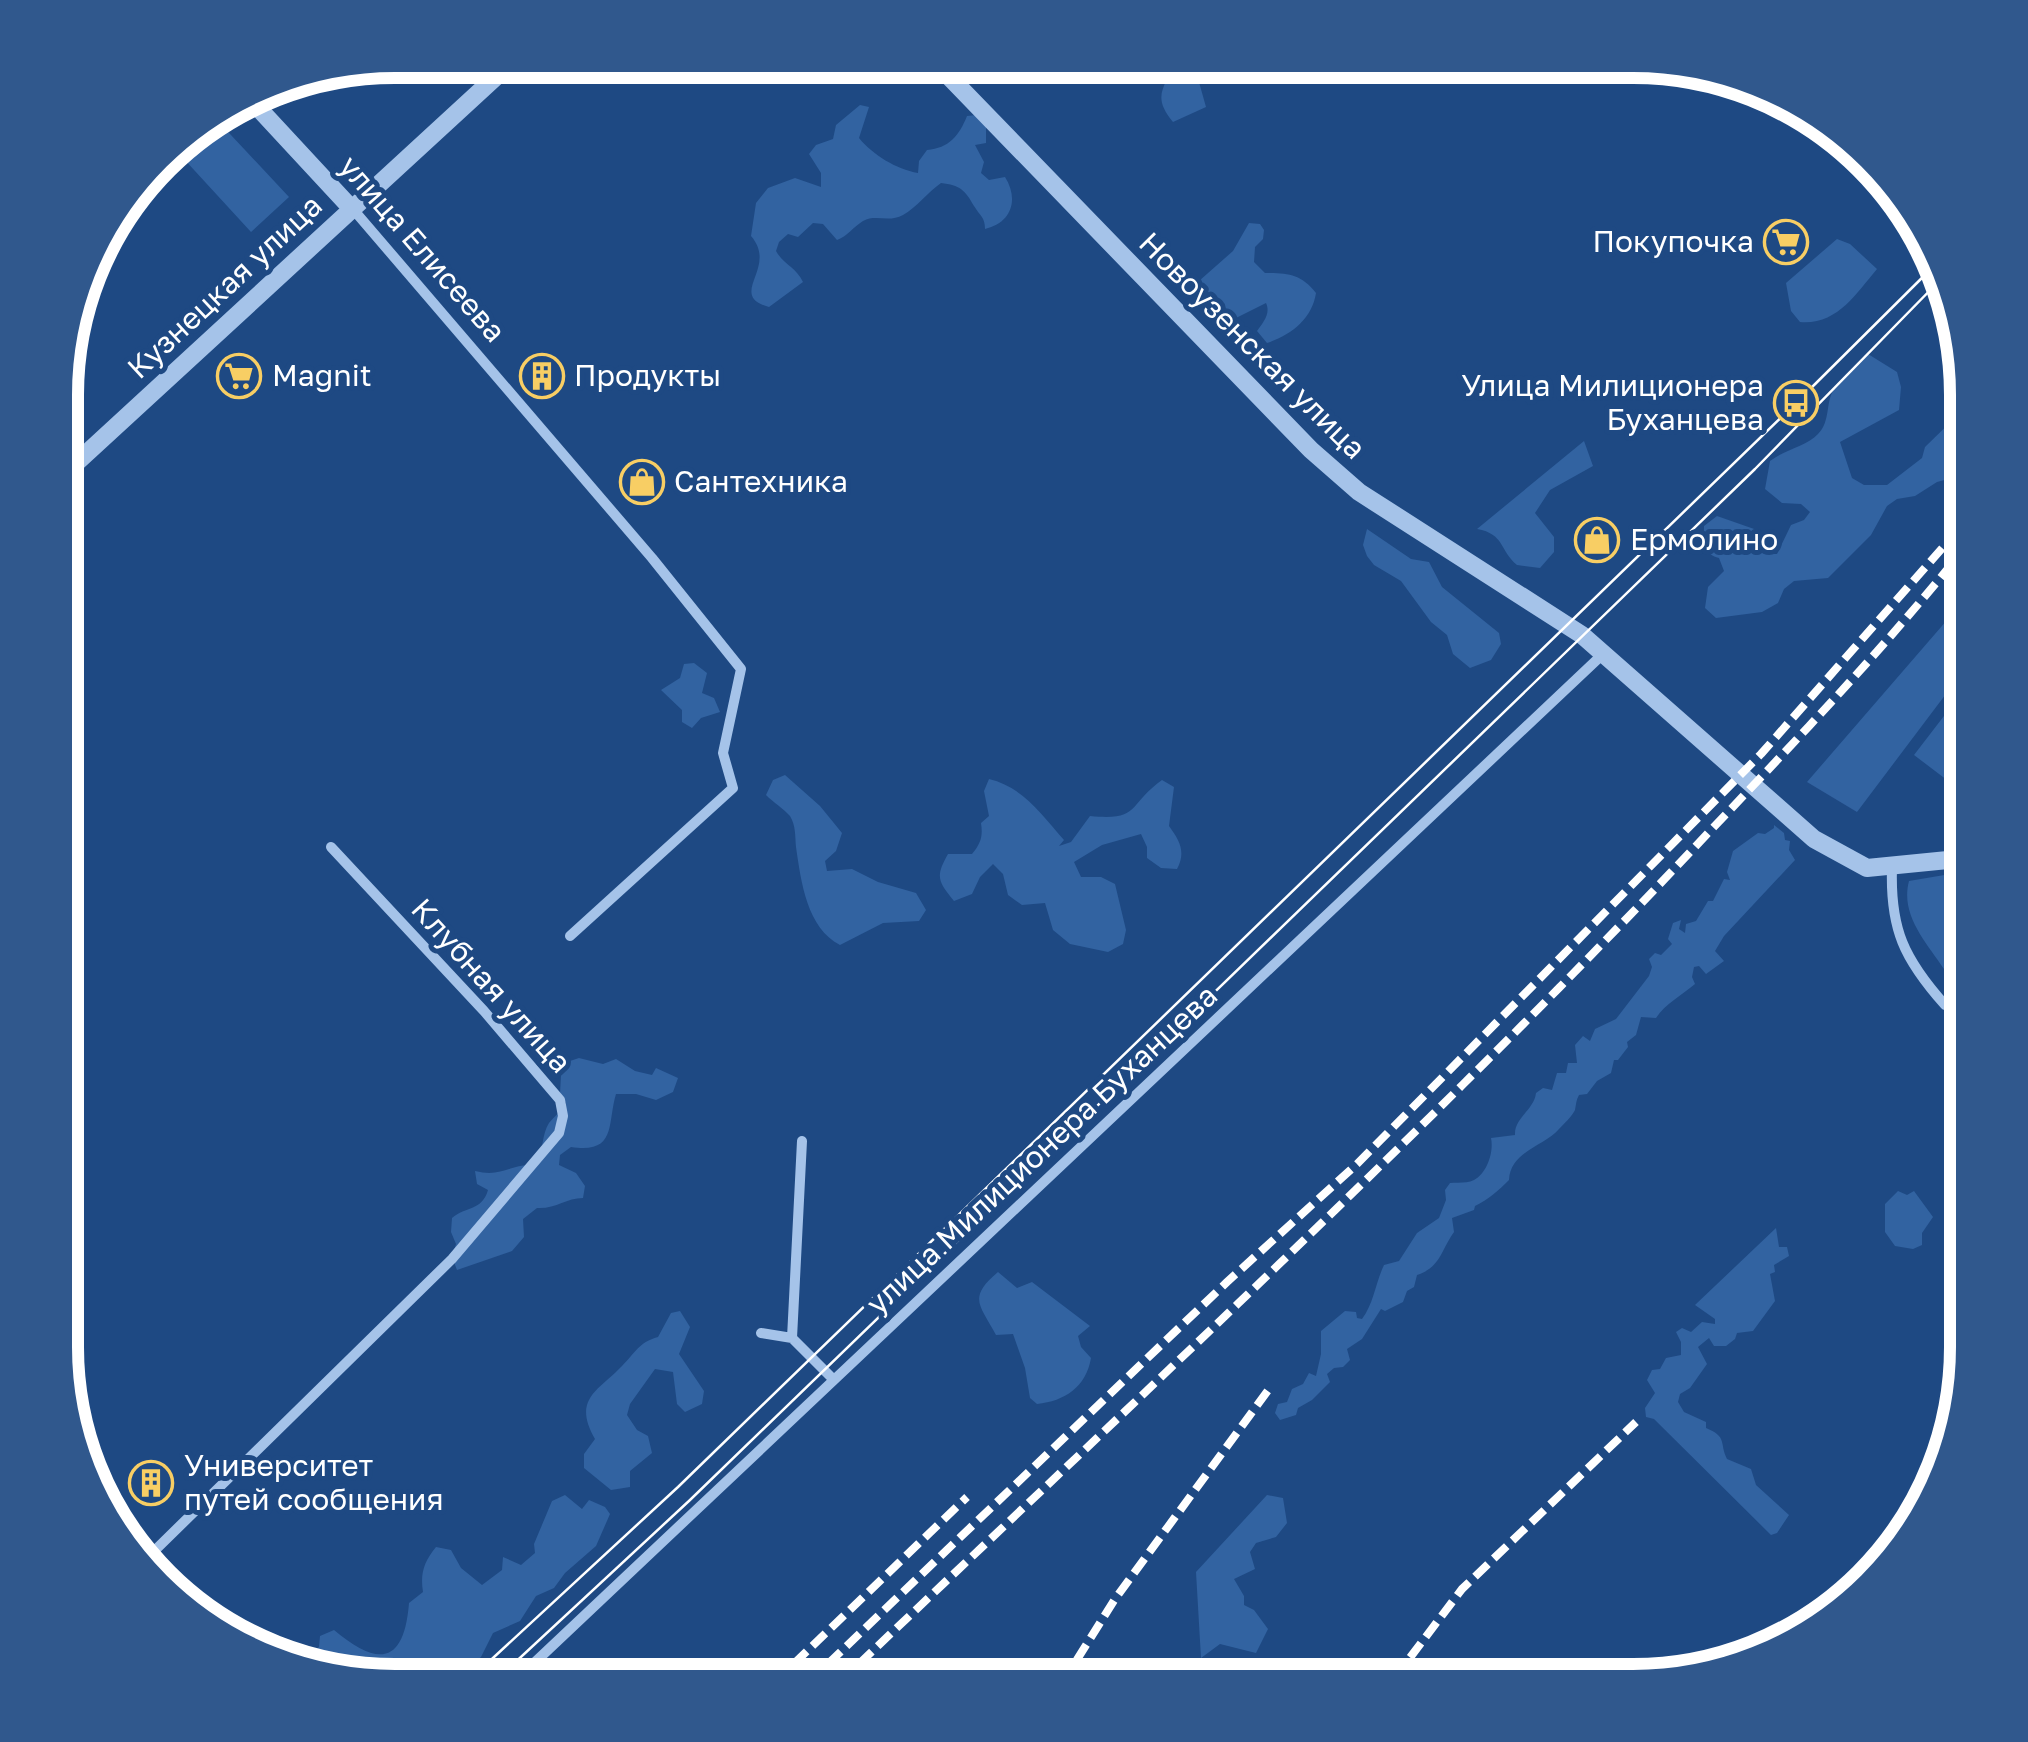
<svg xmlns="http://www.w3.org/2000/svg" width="2028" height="1742" font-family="'Golos Text',sans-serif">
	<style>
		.green { fill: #3263a1 }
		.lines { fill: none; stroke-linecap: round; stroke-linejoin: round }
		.minor { stroke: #a5c3e9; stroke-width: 10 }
		.tertiary { stroke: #a5c3e9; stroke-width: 18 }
		.tram { stroke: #fff; stroke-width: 2.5 }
		.rail { stroke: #fff; stroke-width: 8; stroke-dasharray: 18 8; stroke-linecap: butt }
		.labels { text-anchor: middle; stroke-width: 10; stroke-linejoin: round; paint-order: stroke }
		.poi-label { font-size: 30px; fill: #fff; stroke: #1e4983; text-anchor: start }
		.street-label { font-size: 30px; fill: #fff; stroke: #1e4983 }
		.rim { fill: none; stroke: #fff; stroke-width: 12 }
	</style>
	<rect width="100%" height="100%" fill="#1e4983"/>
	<!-- green -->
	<path class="green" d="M1174 60 1223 61 1205 66 1197 75 1206 107 1173 122C1150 94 1167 88 1174 60Z
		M860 105 869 107 859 138C873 155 896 169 918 173L919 161 927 150C949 148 959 136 967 116L977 115 986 126V143L975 145 984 162 981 173 989 180 1005 177C1019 199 1012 223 985 229 985 217 980 216 974 206 965 190 960 185 941 183 928 192 916 208 903 215 889 223 876 214 863 221 853 227 848 236 837 240L823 224 813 223 798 237 788 234 779 242 776 251C784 265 796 267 803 282L769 307C726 295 779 268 751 236L756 203 768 188 795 178 821 187V173L809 154 816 145 833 139 836 125Z
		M216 119 289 197 251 232 172 146Z
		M1249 223 1260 224 1264 230 1263 239 1255 247 1254 262 1265 273C1288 273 1301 274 1316 293 1312 319 1291 335 1267 343L1257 331C1263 322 1271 314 1266 303L1230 321 1215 301 1203 304 1198 290 1199 281 1233 251Z
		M1837 239 1850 244 1877 269C1855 295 1837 325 1800 322L1791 311 1786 283Z
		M1868 354 1897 372 1901 387 1899 410 1840 442 1852 478 1864 485H1887L1922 458 1925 447 1967 406V474L1937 482 1915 496 1897 499 1887 506 1871 535 1828 578 1794 581 1784 589 1778 603 1762 612 1716 618 1705 608 1708 587 1724 571 1719 558C1701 553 1704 542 1704 526L1717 516 1757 530 1767 554H1777L1791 525 1804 520 1810 512 1801 504 1782 503 1765 489 1770 461C1786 449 1807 446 1818 434 1831 421 1825 403 1834 389 1842 376 1857 365 1868 354Z
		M1584 441 1593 466 1550 490 1535 513 1554 537V552L1540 568 1517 565C1499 550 1505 534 1477 529Z
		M1367 529 1411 559 1429 562 1442 587 1499 633 1501 644 1491 660 1470 668 1453 654 1447 635 1431 622 1401 581 1374 565 1367 556 1363 545Z
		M1967 597V666L1857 812 1807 782Z
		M694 663 707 673 702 693 714 698 720 712 701 718 692 728 682 722V710L661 690 680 678 684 664Z
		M1967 686 1968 796 1914 755Z
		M785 775 820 806 842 833 836 851 825 861 827 871 852 869 878 882 916 893 926 910 919 921 883 923 840 945C807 928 801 882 796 847 795 836 796 826 790 816 784 809 773 802 766 795L773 780Z
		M989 779C1023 787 1042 815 1064 840L1059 846 1071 842 1090 816C1141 821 1127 805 1162 780L1174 787 1169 826C1180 841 1186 852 1177 869L1161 868 1147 858V847L1141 834 1102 845 1074 862 1081 877H1101L1115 884 1126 930 1123 944 1108 952 1070 944 1053 930 1045 903 1022 905 1008 895 1003 874 993 864 980 877 972 894 954 901C938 881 935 877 948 854H972C981 843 983 836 981 823L989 816 984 791Z
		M1774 825 1784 833 1785 840 1790 841 1789 850 1795 860 1724 936 1715 951 1724 961 1706 974 1699 966 1694 967 1692 977 1695 984C1682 995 1665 1004 1656 1018L1641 1017 1636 1035 1627 1042 1628 1047 1618 1060H1614L1611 1073 1597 1081 1587 1094 1579 1095C1576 1100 1576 1105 1575 1110 1573 1115 1563 1125 1559 1129 1545 1146 1510 1151 1509 1180 1499 1190 1488 1200 1475 1206L1474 1210 1452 1218 1454 1232C1441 1250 1441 1267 1417 1275L1414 1287 1407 1291 1403 1302 1385 1311 1381 1309 1362 1339 1347 1349 1350 1360 1343 1367 1334 1368 1327 1374 1330 1382 1312 1400 1298 1408 1296 1415 1280 1420 1275 1413 1278 1404 1287 1402 1292 1389 1303 1384 1309 1373 1316 1376 1321 1354V1331L1345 1311 1356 1312 1357 1318 1362 1319C1374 1303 1375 1284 1384 1265L1399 1261 1417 1233 1439 1218 1446 1200 1445 1190 1450 1183C1458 1182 1467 1184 1474 1180 1487 1173 1494 1152 1491 1138L1515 1135C1514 1118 1534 1110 1536 1093L1543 1088 1552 1090 1557 1073H1566L1568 1063H1577L1575 1045 1583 1036 1590 1041 1595 1029 1616 1019 1649 976 1652 967 1649 959 1655 953 1661 955 1672 944 1668 939 1673 923 1681 920 1679 929 1685 933 1686 924 1696 921 1708 901H1713L1724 879 1730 880 1727 872 1733 851 1758 833 1765 834 1774 828Z
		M1968 871V953L1961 961 1944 969C1926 942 1900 915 1909 881Z
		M579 1058 603 1064 616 1059 635 1071 652 1075 656 1068 678 1078 673 1092 656 1100 636 1094H616C607 1124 617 1154 571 1147L560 1155 559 1165 576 1173 585 1186 583 1198C566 1198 556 1209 537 1208L523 1219 524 1237 512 1251 457 1270 452 1257 456 1244 451 1232 452 1218C466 1206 482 1211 488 1190L477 1184 475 1171C503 1178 511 1163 536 1165 543 1152 542 1133 549 1123 555 1116 561 1111 566 1103L560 1094 561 1075 567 1062Z
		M1951 1061 1968 1063V1152L1951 1124Z
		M1898 1191 1907 1195 1914 1191 1933 1217 1922 1233V1245L1913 1249 1895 1246 1885 1232V1204Z
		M1776 1228 1779 1247H1787L1789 1256 1774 1265 1775 1272 1770 1274 1775 1301 1753 1331 1737 1333 1735 1339 1726 1346H1714L1709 1338 1698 1347 1707 1364 1690 1388 1680 1394 1678 1402 1684 1412 1706 1422V1428C1728 1437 1719 1443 1727 1459L1751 1469 1756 1485 1789 1515 1777 1533 1771 1535 1654 1419 1646 1417 1645 1408 1655 1393 1647 1380 1652 1370 1660 1369 1666 1358 1681 1355V1342L1676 1332 1682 1328 1691 1332 1702 1322 1715 1324V1319L1695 1305Z
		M998 1272 1017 1288 1032 1282 1090 1326 1078 1336 1081 1347 1091 1358C1086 1387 1065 1401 1037 1404L1030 1398 1025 1368 1013 1334 996 1335C980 1305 967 1298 998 1272Z
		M680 1311 690 1327 679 1354 704 1391 702 1404 685 1412 677 1404 673 1372 655 1369 630 1404 627 1415 637 1430 648 1436 652 1453 630 1471V1487L611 1490 584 1468V1454L595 1439C572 1399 598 1391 622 1366 635 1353 639 1342 658 1337L671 1313Z
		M565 1495 582 1509 589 1500 605 1507 610 1514 596 1546 565 1573 554 1588 536 1596 520 1621 493 1633 481 1657 456 1678 447 1682H395L301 1663 319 1647 320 1636 334 1630C377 1666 404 1666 409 1603L423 1592C420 1573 424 1562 436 1547L451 1550 461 1568 482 1585 502 1570 503 1557 521 1565 535 1553 534 1544 552 1501Z
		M1267 1495 1283 1498 1287 1523 1276 1537 1256 1543 1250 1552 1255 1569 1234 1579 1244 1596V1605L1254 1610 1268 1629 1256 1653 1220 1644 1201 1658 1196 1572Z"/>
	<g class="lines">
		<!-- minor -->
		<path class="minor" d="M352 208 652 558 741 669 723 753 733 788 570 936
			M1892 868C1890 929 1904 959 1945 1005
			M802 1141 792 1338 834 1380
			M761 1333 792 1338
			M143 1562 452 1259 559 1133 563 1116 560 1100 484 1011 331 847
			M514 1682 1603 654"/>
		<!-- tertiary -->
		<path class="tertiary" d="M933 60 1311 450 1359 492 1582 635 1814 839 1867 868 1968 858
			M250 99 351 208
			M63 475 514 60"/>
		<!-- tram -->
		<path class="tram" d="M467 1682 678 1487 1796 403 1939 261
			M494 1682 690 1500 1755 469 1944 276"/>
		<!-- rail -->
		<path class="rail" d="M1399 1681 1409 1659 1462 1589 1636 1422
			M775 1682 967 1497
			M809 1682 1227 1282 1357 1164 1761 754 1967 520
			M840 1682C1122 1413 1408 1149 1676 867 1775 762 1877 658 1967 545
			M1063 1682 1115 1599 1272 1385"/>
	</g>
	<!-- icons -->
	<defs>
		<symbol id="supermarket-ring" viewBox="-11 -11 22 22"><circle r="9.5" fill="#1e4983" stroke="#f8ce64" stroke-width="1.5"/><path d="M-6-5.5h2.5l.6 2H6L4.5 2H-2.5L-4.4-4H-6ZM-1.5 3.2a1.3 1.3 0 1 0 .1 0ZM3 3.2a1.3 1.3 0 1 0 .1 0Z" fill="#f8ce64"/></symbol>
		<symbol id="building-ring" viewBox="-11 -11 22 22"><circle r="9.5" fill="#1e4983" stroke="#f8ce64" stroke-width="1.5"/><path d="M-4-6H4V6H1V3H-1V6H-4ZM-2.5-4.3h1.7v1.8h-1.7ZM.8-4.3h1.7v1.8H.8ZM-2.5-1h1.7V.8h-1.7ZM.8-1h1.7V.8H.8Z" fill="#f8ce64"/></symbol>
		<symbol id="bus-ring" viewBox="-11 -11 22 22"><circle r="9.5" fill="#1e4983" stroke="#f8ce64" stroke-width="1.5"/><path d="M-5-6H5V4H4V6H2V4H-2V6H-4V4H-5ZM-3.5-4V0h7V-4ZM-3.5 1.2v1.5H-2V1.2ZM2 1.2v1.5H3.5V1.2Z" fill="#f8ce64"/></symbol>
		<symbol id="shop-ring" viewBox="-11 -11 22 22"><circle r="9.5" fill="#1e4983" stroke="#f8ce64" stroke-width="1.5"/><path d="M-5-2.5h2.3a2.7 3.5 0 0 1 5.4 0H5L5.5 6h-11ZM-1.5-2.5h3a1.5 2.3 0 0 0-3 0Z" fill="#f8ce64"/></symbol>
	</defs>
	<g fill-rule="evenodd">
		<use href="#supermarket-ring" x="1761" y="217" width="50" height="50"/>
		<use href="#supermarket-ring" x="214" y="351" width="50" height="50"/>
		<use href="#building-ring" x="517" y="351" width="50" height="50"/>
		<use href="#bus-ring" x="1771" y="378" width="50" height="50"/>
		<use href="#shop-ring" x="617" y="457" width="50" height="50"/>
		<use href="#shop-ring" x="1572" y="515" width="50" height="50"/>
		<use href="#building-ring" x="126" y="1458" width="50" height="50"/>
	</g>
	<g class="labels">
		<!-- poi labels -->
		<g class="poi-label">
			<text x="1754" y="252" text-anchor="end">Покупочка</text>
			<text x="272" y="386">Magnit</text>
			<text x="574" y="386">Продукты</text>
			<text x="1764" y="396" text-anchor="end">Улица Милиционера<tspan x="1764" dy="34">Буханцева</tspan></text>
			<text x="674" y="492">Сантехника</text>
			<text x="1630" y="550">Ермолино</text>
			<text x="184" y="1476">Университет<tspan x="184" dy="34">путей сообщения</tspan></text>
		</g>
		<!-- street labels -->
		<g class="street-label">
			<text transform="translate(422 249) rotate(49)" y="10">улица Елисеева</text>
			<text transform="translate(225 287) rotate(-43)" y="10">Кузнецкая улица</text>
			<text transform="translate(1252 346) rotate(45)" y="10">Новоузенская улица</text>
			<text transform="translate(491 986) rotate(48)" y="10">Клубная улица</text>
			<text transform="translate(1042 1150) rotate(-43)" y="10">улица Милиционера Буханцева</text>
		</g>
	</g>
	<!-- crop -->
	<path d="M0 0H2028V1742H0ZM395 78H1633A317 317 0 0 1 1950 395V1347A317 317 0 0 1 1633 1664H395A317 317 0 0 1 78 1347V395A317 317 0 0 1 395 78Z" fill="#30588d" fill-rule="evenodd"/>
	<path class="rim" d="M395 78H1633A317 317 0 0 1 1950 395V1347A317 317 0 0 1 1633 1664H395A317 317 0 0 1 78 1347V395A317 317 0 0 1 395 78Z"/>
</svg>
